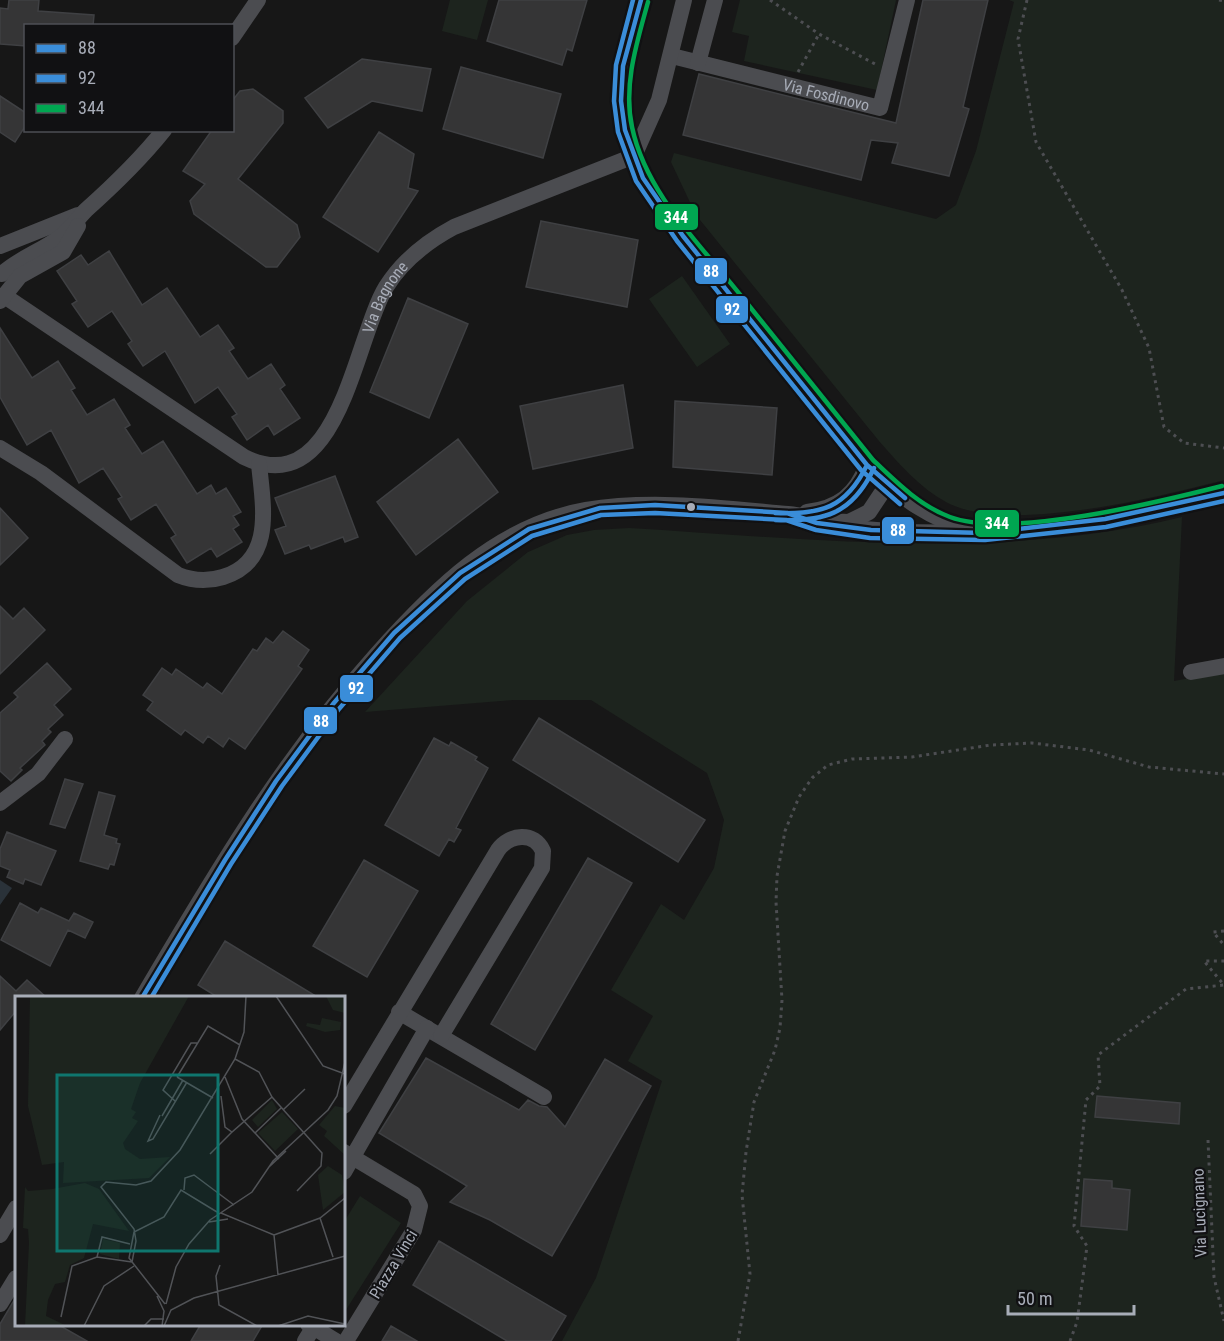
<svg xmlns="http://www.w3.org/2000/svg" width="1224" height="1341" font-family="'Roboto Condensed',sans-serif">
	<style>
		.green { fill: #1d241e }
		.water { fill: #2a3239 }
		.building { fill: #353536; stroke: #3f4043; stroke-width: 1.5 }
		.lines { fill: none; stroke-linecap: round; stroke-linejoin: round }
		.path { stroke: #4d4e52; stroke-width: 3; stroke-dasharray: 3 4.5; stroke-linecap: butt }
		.minor { stroke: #4b4c50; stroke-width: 16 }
		.bus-1-casing { stroke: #111113; stroke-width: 9 }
		.bus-2-casing { stroke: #111113; stroke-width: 9 }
		.bus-3-casing { stroke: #111113; stroke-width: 9 }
		.bus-1 { stroke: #3a8dd9; stroke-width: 4.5 }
		.bus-2 { stroke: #3a8dd9; stroke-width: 4.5 }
		.bus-3 { stroke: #00a651; stroke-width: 4.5 }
		.bus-dot { fill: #a8adb8; stroke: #111113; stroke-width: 2 }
		.labels { text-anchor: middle; stroke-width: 4.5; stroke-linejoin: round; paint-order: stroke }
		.street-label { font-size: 16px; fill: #a8adb8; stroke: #111113 }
		.inset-road { fill: none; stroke: #515357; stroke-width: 1.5 }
		.view { fill: #0f766e; fill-opacity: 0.15; stroke: #0f766e; stroke-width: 3 }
		.inset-edge { fill: none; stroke: #a8adb8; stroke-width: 3 }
		.line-badge { stroke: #111113; stroke-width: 2 }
		.badge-label { font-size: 16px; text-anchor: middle; font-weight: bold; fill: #fff }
	</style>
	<rect width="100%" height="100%" fill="#171717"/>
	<!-- green -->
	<path class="green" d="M450 0H488L477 40 442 31Z
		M740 0H896L877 90 744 61 749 36 732 32Z
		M1009 0H1224V480C1158 497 1007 535 946 502 920 488 898 463 879 441L696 215 671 162 674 153 936 219 956 205 976 151 1014 2Z
		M682 276 730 344 697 367 649 299Z
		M1182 517 1174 681 1224 672V1341H562L596 1278 662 1081 628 1061 653 1016 611 990 661 904 684 920 714 868 724 820 707 773 591 700H513L365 712 467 601 528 552 567 535 594 530 629 528C812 539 1001 561 1182 517Z
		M360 1196 401 1223 344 1313V1222Z"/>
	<!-- water -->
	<path class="water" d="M0 880 12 888 0 905Z"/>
	<!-- building -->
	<path class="building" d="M9 0H39L38 11 94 15 93 26H26V46L0 44V8L8 9Z
		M499 0H587L572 51 567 49 562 65 487 41Z
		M923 0H988L963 107 969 109 949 176 892 163 898 143 871 140 861 180 683 135 699 74 896 123Z
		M362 59 431 69 422 111 372 101 328 128 305 98Z
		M461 67 561 94 543 158 443 129Z
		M253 89 283 111V123L238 179 297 225 300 237 277 267H266L194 214 190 201 205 184 183 171 212 130H232V101L240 91Z
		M0 96 26 113V125L15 142 0 132Z
		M379 132 414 154 408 188 418 191 378 252 323 217Z
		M541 221 638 240 627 307 526 287Z
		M109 251 142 305 167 288 200 337 218 325 234 348 229 351 248 379 271 364 285 385 280 389 300 418 274 435 268 425 247 440 232 417 237 414 218 387 195 403 165 351 143 366 128 344 132 341 112 311 88 327 72 304 77 301 57 271 81 255 88 265Z
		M408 298 468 324 429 418 370 392Z
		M0 328 32 378 58 361 75 388 71 390 87 415 114 399 130 425 125 428 142 454 163 441 197 494 211 485 216 494 226 488 241 512 233 516 239 525 233 529 242 542 217 557 211 548 187 563 171 538 176 535 156 504 131 520 118 499 122 497 103 468 79 483 51 430 27 445 0 397Z
		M623 385 633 448 533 469 520 406Z
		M675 401 777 408 772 475 673 467Z
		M458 439 498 492 416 555 377 502Z
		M335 476 358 537 345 542 343 537 311 549 309 545 285 554 275 530 286 526 275 498Z
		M0 508 28 538 0 565Z
		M0 606 13 619 24 608 45 630 0 674Z
		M283 631 309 650 298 666 302 669 245 749 229 738 223 747 208 736 203 743 185 730 181 735 147 710 153 702 143 695 162 668 172 675 176 669 203 688 207 683 222 694 253 649 257 651 266 638 273 643Z
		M47 663 71 689 54 705 63 715 48 729 51 732 42 741 45 745 20 768 22 770 11 781 0 771V713L18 697 14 693Z
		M539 718 705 820 678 862 513 760Z
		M434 738 449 746 451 742 477 757 475 760 488 768 456 828 461 830 454 842 449 839 439 856 385 825Z
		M65 779 83 784 65 828 50 824Z
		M99 792 115 796 104 835 117 839 116 843 120 844 114 865 110 864 108 869 80 861Z
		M7 832 56 851 41 885 25 879 23 884 7 877 10 870 0 866V849Z
		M588 858 632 883 535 1050 491 1024Z
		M364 860 418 891 367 977 313 946Z
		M20 903 38 913 41 908 69 921 74 913 93 922 85 938 68 930 50 966 1 940Z
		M225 941 319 998H219L198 985Z
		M0 976 16 991 27 980 47 998H16V1011L0 1030Z
		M426 1058 519 1110 528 1100 539 1106 547 1107 565 1127 605 1059 651 1086 552 1256 490 1220 450 1202 467 1186 379 1133Z
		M1097 1096 1180 1103 1179 1124 1095 1117Z
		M1084 1179 1112 1181V1188L1130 1190 1127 1230 1081 1226Z
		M439 1241 566 1316 551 1341H507L413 1285Z
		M16 1297V1324H57L87 1341H0V1324Z
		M201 1324H263L253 1341H191Z
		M391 1326 417 1341H382Z"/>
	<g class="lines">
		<!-- path -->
		<path class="path" d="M770 0 819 34 875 64
			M1027 0 1018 39 1036 142 1122 290 1149 348 1164 427 1184 443 1224 448
			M1219 0 1224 1
			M798 72 819 34
			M1224 931 1213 932 1224 945
			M1208 1140 1214 1277 1224 1321
			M738 1341 750 1274 742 1195 746 1152 754 1102 775 1050 780 1028 782 1000 776 902 777 876 785 831 799 797 812 778 828 765 852 759 912 757 991 745 1032 743 1089 750 1149 767 1224 774
			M1070 1341 1077 1322 1087 1246 1074 1226 1086 1100 1100 1086 1098 1055 1186 989 1224 985 1204 961H1224"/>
		<!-- minor -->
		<g class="minor">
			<path d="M641 0C629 43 615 85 625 130 640 196 694 249 736 301 779 355 823 410 867 465 901 498 930 520 977 532"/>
			<path d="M232 38 258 0"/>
			<path id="s1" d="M672 56 880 108 907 0"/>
			<path d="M698 63 715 0"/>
			<path d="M0 246 78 215"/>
			<path d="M2 274C19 258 42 251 60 237 71 229 77 219 86 210 114 185 140 160 164 130"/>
			<path id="s2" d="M6 297 244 457C339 503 354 340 386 287 403 260 426 242 454 227L634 156 659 100 684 0"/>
			<path d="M0 301 20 276 63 252 78 226"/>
			<path d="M0 448 41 473 178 575C193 581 207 582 223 577 275 561 263 506 259 464"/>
			<path d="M807 512C838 508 856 495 867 465"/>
			<path d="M844 527C972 542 1100 526 1224 493"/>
			<path d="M1191 672 1224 666"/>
			<path d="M0 803 38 774 65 739"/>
			<path d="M142 998C213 877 283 759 376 655 433 591 498 525 586 510 651 499 722 508 788 514 809 516 828 522 849 522L869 512 887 485"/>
			<path d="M399 1012 544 1097"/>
			<path d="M344 1106 498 850C510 834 534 831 543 851L542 868 441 1036"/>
			<path d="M344 1152 414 1194 420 1206 414 1230 346 1341"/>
			<path d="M344 1172 427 1028"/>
			<path d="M0 1235 16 1208"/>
			<path d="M0 1304 16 1278"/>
			<path d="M308 1324 336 1341"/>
			<path d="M305 1341 313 1328"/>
		</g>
		<defs>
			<path id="bus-1" d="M641 0 623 66 621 101 625 130 643 178 683 236 867 465 905 498
				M775 513C821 515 846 508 867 465
				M142 998 225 860 276 781 333 704 394 633 460 573 529 529 600 508 655 505 787 513 817 523 871 530 984 533 1105 519 1224 493"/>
			<path id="bus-2" d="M633 0 616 65 614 101 618 132 636 181 677 241 861 470 900 504
				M775 520C823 522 852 515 874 468
				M151 998 231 864 282 786 339 709 400 638 465 579 532 536 601 515 655 513 786 520 816 530 870 538 985 540 1106 527 1224 501"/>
			<path id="bus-3" d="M648 2C637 42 623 85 632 127 646 194 701 245 742 297 786 351 829 406 873 460 896 482 920 506 950 517 1010 539 1159 502 1222 486"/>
		</defs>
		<!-- bus-1 casing -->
		<use href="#bus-1" class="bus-1-casing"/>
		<!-- bus-2 casing -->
		<use href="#bus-2" class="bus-2-casing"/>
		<!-- bus-3 casing -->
		<use href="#bus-3" class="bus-3-casing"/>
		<!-- bus-1 -->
		<use href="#bus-1" class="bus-1"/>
		<!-- bus-2 -->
		<use href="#bus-2" class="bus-2"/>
		<!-- bus-3 -->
		<use href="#bus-3" class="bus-3"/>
	</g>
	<!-- markers -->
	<circle class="bus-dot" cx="691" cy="507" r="5"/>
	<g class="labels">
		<!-- street labels -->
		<g class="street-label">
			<text dy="6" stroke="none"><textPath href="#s1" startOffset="159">Via Fosdinovo</textPath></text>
			<text dy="6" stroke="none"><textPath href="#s2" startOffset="530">Via Bagnone</textPath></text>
			<text transform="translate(1199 1213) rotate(-92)" y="6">Via Lucignano</text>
			<text transform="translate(393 1264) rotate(-59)" y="6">Piazza Vinci</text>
		</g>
	</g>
	<!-- overview -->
	<g transform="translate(15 996)">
		<rect width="330" height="330" fill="#171717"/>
		<path d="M15 0H174L125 87 116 113 121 116 117 122 123 125 108 147 110 153 125 163 155 161 134 182 48 187 49 166 27 169 13 110ZM311 0H330V17L318 14ZM307 22 326 26 325 34 310 36 291 30 292 27 305 29ZM257 104 262 113 243 131 237 124ZM320 110 330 112V159L309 140 312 135 304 129ZM267 116 283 133 260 155 243 137ZM313 170 327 179 330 196 308 214 303 179ZM70 187 84 193 114 235 78 228 69 262 55 269 50 286 40 288 33 304 31 320 52 330H10L14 247 13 233 8 232 10 191 13 195 37 193ZM88 243 105 247 104 263 85 258Z" fill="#1d241e"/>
		<path class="inset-road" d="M261 0 308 70 330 78M220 63 244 76 257 101 307 157 306 170 282 195M162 81 193 30 225 49M162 81 198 102M210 81 227 123 264 163M206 100 210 131 217 136 257 101M160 105 148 94 176 47H182M268 114 290 93M145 119 133 145 138 143 172 86M147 120 168 84M240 137 266 112M195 158 217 136M254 171 271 155M169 194 170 182 179 179 219 209M206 217 259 239M305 222 318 261M194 226 213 223M259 239 305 222 330 202M259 239 263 279M82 261 87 241 115 248M117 266 121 245 119 233 86 191 91 186 121 189 136 185 165 154 220 63 229 36 231 0M205 269 201 280 204 309 242 330M142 300 149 315 147 330M150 308 114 262 119 236 149 221 166 194 202 216M151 308 161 271 174 248 195 224 237 196 258 165 313 114 322 100 330 66M46 321 57 270 82 261 117 266M69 330 89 290 119 270M129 330 136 323H149M149 330 156 314 179 302 330 260M263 330 293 320 330 328"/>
		<path class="view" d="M42 79H203V255H42Z"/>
		<rect width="330" height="330" class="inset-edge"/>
	</g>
	<g class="line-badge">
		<rect x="654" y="203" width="45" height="28" rx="6" fill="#00a651"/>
		<rect x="694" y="257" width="34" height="28" rx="6" fill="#3a8dd9"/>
		<rect x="715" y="295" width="34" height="29" rx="6" fill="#3a8dd9"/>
		<rect x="974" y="509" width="46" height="29" rx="6" fill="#00a651"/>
		<rect x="881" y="516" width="34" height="29" rx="6" fill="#3a8dd9"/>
		<rect x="339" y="674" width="35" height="29" rx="6" fill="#3a8dd9"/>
		<rect x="303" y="706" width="35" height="29" rx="6" fill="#3a8dd9"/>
	</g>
	<g class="badge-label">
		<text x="676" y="223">344</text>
		<text x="711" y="277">88</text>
		<text x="732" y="315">92</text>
		<text x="997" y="529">344</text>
		<text x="898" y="536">88</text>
		<text x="356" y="694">92</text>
		<text x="321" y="727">88</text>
	</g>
	<!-- legend -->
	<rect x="24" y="24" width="210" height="108" fill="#111113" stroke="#4d4f55" stroke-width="1.5"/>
	<rect x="36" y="44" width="30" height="9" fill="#3a8dd9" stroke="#4d4f55" stroke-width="1.5"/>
	<text x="78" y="54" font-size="18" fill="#a8adb8">88</text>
	<rect x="36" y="74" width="30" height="9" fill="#3a8dd9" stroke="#4d4f55" stroke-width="1.5"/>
	<text x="78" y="84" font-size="18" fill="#a8adb8">92</text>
	<rect x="36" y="104" width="30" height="9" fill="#00a651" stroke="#4d4f55" stroke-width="1.5"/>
	<text x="78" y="114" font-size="18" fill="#a8adb8">344</text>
	<!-- scale -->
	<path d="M1008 1305v9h126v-9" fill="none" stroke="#a8adb8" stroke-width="3"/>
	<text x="1017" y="1305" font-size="18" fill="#a8adb8" stroke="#111113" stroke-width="4.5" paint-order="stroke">50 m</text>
</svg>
